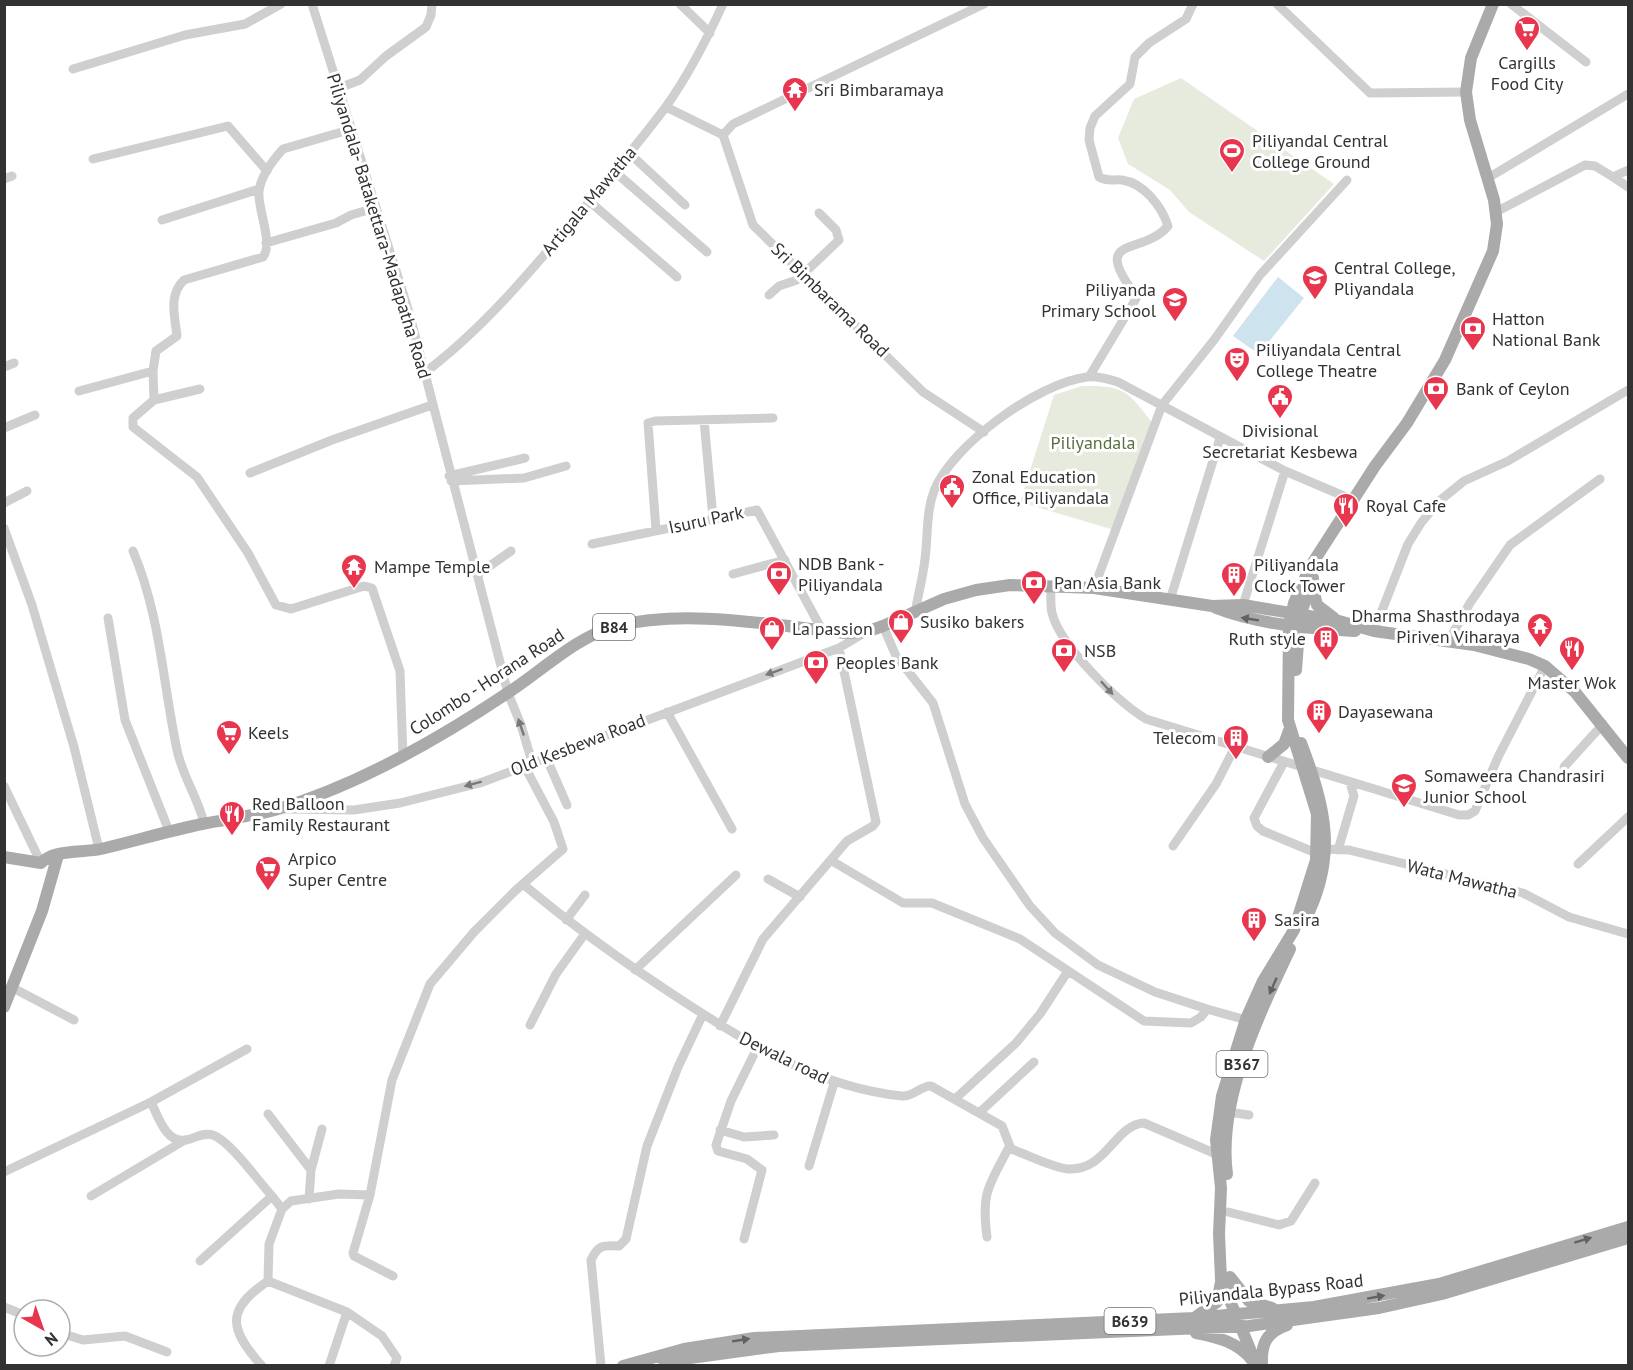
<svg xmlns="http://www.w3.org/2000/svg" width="1633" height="1370" font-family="'PT Sans',sans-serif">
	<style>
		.green { fill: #e6ebde }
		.water { fill: #cde3ee }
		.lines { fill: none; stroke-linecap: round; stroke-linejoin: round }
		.minor { stroke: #cfcfcf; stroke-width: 9 }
		.major { stroke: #aaa; stroke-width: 12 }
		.oneway { fill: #626262 }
		.oneway2 { fill: #797979 }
		.labels { text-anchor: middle; stroke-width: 6; stroke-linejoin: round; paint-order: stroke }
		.shield { fill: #fff; stroke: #707070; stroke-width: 1.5 }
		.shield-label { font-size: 16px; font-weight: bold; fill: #323232 }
		.poi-label { font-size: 18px; fill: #323232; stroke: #fff; text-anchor: start }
		.street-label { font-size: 18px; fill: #323232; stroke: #fff }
		.park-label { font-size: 18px; fill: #586f3e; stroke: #fff }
	</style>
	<rect width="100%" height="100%" fill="#fff"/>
	<!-- green -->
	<path class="green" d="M1181 78 1334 184 1264 261 1189 212 1170 190 1128 164 1118 138 1134 99Z
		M1082 386C1127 385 1129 393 1155 426L1114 530 1020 502 1054 395Z"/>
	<!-- water -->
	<path class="water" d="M1278 277 1304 298 1259 354 1233 336Z"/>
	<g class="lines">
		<!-- minor -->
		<path class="minor" d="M312 4 409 312 508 693 521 725 532 762
			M680 4 710 33
			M1277 4 1370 93 1466 92
			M1511 4 1586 62
			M73 69 185 35 245 24 281 4
			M339 88 360 80 386 56 426 27 431 15 432 4
			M666 107 723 135
			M352 129 283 149C273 160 261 176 259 191 257 209 274 243 263 257L184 280C168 295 175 317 177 336L156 351 153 371 154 400 133 418V427L197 477 248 553 276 605 291 609 364 586 372 588 400 671 403 758
			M723 135 753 225 923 392 984 432
			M723 135 733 124 984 4
			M629 153 685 205
			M93 159 228 126 267 171
			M614 171 707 252
			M1613 177 1628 187
			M1488 178 1628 94
			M4 179 12 176
			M589 201 677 277
			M1496 212 1585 165 1595 166 1613 177 1628 170
			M162 220 259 189
			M266 243 336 223 351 215 375 208
			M769 295 779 286 797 280 839 240 836 230 819 213
			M4 367 14 363
			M423 374C483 329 531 271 579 214 608 179 638 144 665 108 688 76 707 39 723 4
			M1089 377 1137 297C1088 233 1142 257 1168 226 1162 207 1144 183 1122 180 1113 179 1108 182 1099 177L1089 140 1090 128 1095 116 1130 84 1135 57 1149 43 1186 19 1193 4
			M79 391 153 371
			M154 400 200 389
			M704 420 713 518
			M4 428 35 415
			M250 473 332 440 432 405
			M449 476 525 458
			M451 481 524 478 566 466
			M4 503 27 491
			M4 528 32 605 74 747 99 849
			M656 530 648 423 655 421 773 418
			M592 544 757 510 822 630
			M133 551C160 614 163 684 177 750 182 775 198 798 204 823
			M733 574 785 560
			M477 575 511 551
			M1051 585C1051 594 1050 604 1052 613 1060 646 1118 702 1146 719L1459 815H1468L1475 811 1498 757 1545 666
			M1094 588 1162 405 1214 340 1260 275 1347 180
			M1170 600 1220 438
			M1243 605 1285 471
			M915 613C918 595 923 577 925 559 928 537 926 512 934 491 952 445 1038 383 1087 377 1098 376 1108 379 1118 382L1285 471 1353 500
			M108 618 125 720 169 831
			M883 626 896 656 933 703 965 804 983 838 1030 906 1055 933 1098 965 1155 992 1207 1009
			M1374 631 1408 544 1421 523 1438 502 1464 481 1508 461 1628 390
			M1448 642 1470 603 1510 545 1600 479
			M667 712 732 829
			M546 757 567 805
			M1284 762 1254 818 1257 826 1263 831 1316 853
			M1564 767 1603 724
			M4 786 41 863
			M285 809 354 810 400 803 480 783 839 648 864 633
			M1173 846 1216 784 1235 747
			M1325 849 1349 850 1523 893 1569 917 1628 934
			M1338 850 1354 796 1350 783
			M832 861 903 903H932L1020 939 1144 1021 1191 1023 1201 1017 1207 1009 1250 1021
			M1578 864 1628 817
			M768 879 800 897
			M523 884C575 928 629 966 686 1003 752 1046 822 1088 902 1096 913 1097 920 1086 931 1086L1002 1126 1011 1149C1026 1154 1053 1168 1068 1169 1107 1171 1114 1125 1144 1123L1216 1154H1223
			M566 920 585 895
			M635 970 736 875
			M13 988 74 1020
			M530 1025 556 974 584 935
			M720 1026 763 939 847 841 873 826 876 822 839 648
			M955 1099 1016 1043 1040 1014 1068 971
			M151 1102 247 1049
			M1228 1112 1249 1115
			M979 1113 1034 1062
			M268 1114 311 1170 309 1199
			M720 1130 744 1137 774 1135
			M809 1166 834 1083
			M311 1170 322 1129
			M4 1172 151 1102C158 1116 166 1144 186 1140 196 1138 203 1132 213 1135 230 1141 259 1182 272 1196
			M91 1196 185 1140
			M1228 1212 1279 1225 1291 1221 1315 1183
			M987 1237C981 1191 989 1186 1009 1147
			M744 1239 762 1170 747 1159 718 1151 716 1145 731 1101 757 1048
			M200 1261 272 1196 282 1209
			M393 1276 354 1256 353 1253 370 1195 392 1080 430 984 474 932 516 890 563 849 554 822 524 765
			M268 1281 347 1312 382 1336 397 1358 394 1366
			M4 1307 24 1315
			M60 1333 83 1340 125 1336 167 1352
			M262 1366C229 1329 225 1310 268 1281L269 1244 282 1209 291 1201 339 1194 370 1195
			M329 1366 347 1312
			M601 1366 591 1260C598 1245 603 1245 619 1246L626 1239 647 1146 678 1067 703 1014"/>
		<!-- major -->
		<path class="major" d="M1312 585 1317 605 1334 618
			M1216 608C1260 625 1308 628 1355 631
			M1296 670 1300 616 1313 578
			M1301 743C1326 809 1338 857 1304 922
			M1268 757 1284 744 1290 728
			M4 857 41 863C54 849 82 853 101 849 135 841 168 831 202 824 227 819 254 816 278 809 358 785 439 739 509 692 543 670 576 637 616 626 687 608 776 626 847 633L866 632 883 626 944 599 976 590 1010 585 1094 588 1212 606 1243 605 1339 621 1374 631 1474 645 1529 659 1545 666 1575 692 1628 758
			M4 1007 42 911 58 855
			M1227 1174C1217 1101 1259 1014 1290 949
			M1230 1277 1249 1301 1272 1308
			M1197 1316 1217 1302 1221 1282
			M1196 1333C1217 1337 1238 1342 1252 1360
			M1262 1364C1261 1343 1267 1332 1287 1325
			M623 1366 684 1349 754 1338 1194 1318 1314 1307 1439 1284 1628 1227
			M664 1366 690 1358 779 1346 1249 1326 1379 1308 1442 1294 1628 1238
			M1257 1366 1221 1279 1219 1234 1221 1188 1216 1140 1222 1096 1246 1019 1263 981 1294 930 1316 860 1317 814 1288 720 1289 625 1294 603 1310 567 1375 466 1407 423 1445 360 1493 251 1497 224 1494 200 1470 120 1466 92 1471 58 1493 4"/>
	</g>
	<!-- one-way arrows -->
	<defs><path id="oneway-solid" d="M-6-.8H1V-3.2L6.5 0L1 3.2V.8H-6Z" transform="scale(1.5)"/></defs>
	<g class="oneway">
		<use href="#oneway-solid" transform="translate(1250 619) rotate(-171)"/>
		<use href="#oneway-solid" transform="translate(1273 986) rotate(114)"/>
		<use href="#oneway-solid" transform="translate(1583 1240) rotate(-17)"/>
		<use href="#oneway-solid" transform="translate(1376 1297) rotate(-10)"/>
		<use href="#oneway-solid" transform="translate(741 1340) rotate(-9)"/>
	</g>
	<g class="oneway2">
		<use href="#oneway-solid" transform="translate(774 672) rotate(160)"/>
		<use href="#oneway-solid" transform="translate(1107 688) rotate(48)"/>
		<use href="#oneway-solid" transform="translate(521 727) rotate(-109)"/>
		<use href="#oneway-solid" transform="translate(473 784) rotate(165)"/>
	</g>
	<!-- icons -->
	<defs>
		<symbol id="supermarket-pin" viewBox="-11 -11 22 30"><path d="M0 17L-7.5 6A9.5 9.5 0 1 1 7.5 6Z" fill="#e7364d" stroke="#fff"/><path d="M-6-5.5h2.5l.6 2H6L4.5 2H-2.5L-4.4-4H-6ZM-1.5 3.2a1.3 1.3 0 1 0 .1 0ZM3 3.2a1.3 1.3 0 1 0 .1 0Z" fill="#fff"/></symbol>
		<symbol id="temple-pin" viewBox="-11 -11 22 30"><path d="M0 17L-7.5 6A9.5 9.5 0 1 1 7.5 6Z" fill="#e7364d" stroke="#fff"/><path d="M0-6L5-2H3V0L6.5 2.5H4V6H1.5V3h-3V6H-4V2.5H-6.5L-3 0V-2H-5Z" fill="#fff"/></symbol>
		<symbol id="stadium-pin" viewBox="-11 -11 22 30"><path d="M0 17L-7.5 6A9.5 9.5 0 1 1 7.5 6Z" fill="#e7364d" stroke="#fff"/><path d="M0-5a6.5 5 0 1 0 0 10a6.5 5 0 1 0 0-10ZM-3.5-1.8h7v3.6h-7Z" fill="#fff"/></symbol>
		<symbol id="university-pin" viewBox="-11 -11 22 30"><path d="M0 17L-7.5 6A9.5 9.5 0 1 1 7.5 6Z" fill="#e7364d" stroke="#fff"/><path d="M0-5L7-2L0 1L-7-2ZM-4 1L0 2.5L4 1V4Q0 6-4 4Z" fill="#fff"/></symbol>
		<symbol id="school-pin" viewBox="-11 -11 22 30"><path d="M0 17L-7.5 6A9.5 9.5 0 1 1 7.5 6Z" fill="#e7364d" stroke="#fff"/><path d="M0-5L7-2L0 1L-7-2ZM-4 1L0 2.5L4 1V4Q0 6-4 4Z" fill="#fff"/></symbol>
		<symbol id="bank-pin" viewBox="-11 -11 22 30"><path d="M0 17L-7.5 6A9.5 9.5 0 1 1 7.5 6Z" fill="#e7364d" stroke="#fff"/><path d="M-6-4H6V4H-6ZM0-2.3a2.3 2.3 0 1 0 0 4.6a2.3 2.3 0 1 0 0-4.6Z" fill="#fff"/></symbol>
		<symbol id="theatre-pin" viewBox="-11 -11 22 30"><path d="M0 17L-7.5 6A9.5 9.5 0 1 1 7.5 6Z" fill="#e7364d" stroke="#fff"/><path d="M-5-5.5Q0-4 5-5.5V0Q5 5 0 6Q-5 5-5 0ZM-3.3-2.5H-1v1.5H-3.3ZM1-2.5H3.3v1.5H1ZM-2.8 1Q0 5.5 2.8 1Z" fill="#fff"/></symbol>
		<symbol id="civic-pin" viewBox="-11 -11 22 30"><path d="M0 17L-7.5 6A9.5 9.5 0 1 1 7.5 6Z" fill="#e7364d" stroke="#fff"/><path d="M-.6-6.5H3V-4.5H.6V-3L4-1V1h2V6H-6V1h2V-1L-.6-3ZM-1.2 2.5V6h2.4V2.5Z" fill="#fff"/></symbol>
		<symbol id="restaurant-pin" viewBox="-11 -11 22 30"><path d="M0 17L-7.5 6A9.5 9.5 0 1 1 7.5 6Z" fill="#e7364d" stroke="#fff"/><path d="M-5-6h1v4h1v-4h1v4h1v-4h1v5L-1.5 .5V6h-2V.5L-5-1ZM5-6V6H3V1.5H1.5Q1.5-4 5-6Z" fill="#fff"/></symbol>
		<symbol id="building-pin" viewBox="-11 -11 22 30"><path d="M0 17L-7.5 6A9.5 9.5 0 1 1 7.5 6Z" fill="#e7364d" stroke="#fff"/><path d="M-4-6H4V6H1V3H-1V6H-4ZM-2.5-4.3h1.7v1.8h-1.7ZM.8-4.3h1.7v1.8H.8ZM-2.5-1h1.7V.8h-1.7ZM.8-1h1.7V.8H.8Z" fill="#fff"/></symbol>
		<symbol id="shop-pin" viewBox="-11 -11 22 30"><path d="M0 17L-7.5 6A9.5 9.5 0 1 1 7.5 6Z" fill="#e7364d" stroke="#fff"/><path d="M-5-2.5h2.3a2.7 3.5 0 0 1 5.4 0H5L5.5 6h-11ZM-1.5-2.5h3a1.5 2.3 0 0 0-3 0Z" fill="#fff"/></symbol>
	</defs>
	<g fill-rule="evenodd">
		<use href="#supermarket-pin" x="1512" y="14" width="30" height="40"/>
		<use href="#temple-pin" x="780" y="75" width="30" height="40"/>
		<use href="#stadium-pin" x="1217" y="136" width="30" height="40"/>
		<use href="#university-pin" x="1300" y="263" width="30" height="40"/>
		<use href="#school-pin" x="1160" y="285" width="30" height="40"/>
		<use href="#bank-pin" x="1458" y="314" width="30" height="40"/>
		<use href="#theatre-pin" x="1222" y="345" width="30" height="40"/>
		<use href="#bank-pin" x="1421" y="374" width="30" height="40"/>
		<use href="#civic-pin" x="1265" y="382" width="30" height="40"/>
		<use href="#civic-pin" x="937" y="472" width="30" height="40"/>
		<use href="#restaurant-pin" x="1331" y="491" width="30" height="40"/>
		<use href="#temple-pin" x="339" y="552" width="30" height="40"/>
		<use href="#bank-pin" x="764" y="559" width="30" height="40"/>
		<use href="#building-pin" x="1219" y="560" width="30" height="40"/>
		<use href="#bank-pin" x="1019" y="568" width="30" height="40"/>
		<use href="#shop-pin" x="886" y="607" width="30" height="40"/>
		<use href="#temple-pin" x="1525" y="611" width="30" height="40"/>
		<use href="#shop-pin" x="757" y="614" width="30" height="40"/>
		<use href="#building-pin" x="1311" y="624" width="30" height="40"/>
		<use href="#restaurant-pin" x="1557" y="634" width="30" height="40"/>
		<use href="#bank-pin" x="1049" y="636" width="30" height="40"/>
		<use href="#bank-pin" x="801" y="648" width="30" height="40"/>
		<use href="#building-pin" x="1304" y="697" width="30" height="40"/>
		<use href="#supermarket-pin" x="214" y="718" width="30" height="40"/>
		<use href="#building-pin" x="1221" y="723" width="30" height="40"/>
		<use href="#school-pin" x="1389" y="771" width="30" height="40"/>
		<use href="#restaurant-pin" x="217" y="799" width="30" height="40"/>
		<use href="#supermarket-pin" x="253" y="854" width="30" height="40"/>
		<use href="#building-pin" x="1239" y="905" width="30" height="40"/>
	</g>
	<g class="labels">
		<!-- shield labels -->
		<g class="shield">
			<rect x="593" y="614" width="42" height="26" rx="4.5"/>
			<rect x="1216.5" y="1051" width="51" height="26" rx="4.5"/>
			<rect x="1104.5" y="1308" width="51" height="26" rx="4.5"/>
		</g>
		<g class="shield-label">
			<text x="614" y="633">B84</text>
			<text x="1242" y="1070">B367</text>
			<text x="1130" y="1327">B639</text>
		</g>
		<!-- poi labels -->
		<g class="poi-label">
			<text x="1527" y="69" text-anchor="middle">Cargills<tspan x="1527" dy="21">Food City</tspan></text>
			<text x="814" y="96">Sri Bimbaramaya</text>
			<text x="1252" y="147">Piliyandal Central<tspan x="1252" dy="21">College Ground</tspan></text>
			<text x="1334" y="274">Central College,<tspan x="1334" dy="21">Pliyandala</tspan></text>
			<text x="1156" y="296" text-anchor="end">Piliyanda<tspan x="1156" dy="21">Primary School</tspan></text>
			<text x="1492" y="325">Hatton<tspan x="1492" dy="21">National Bank</tspan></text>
			<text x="1256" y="356">Piliyandala Central<tspan x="1256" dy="21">College Theatre</tspan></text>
			<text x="1456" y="395">Bank of Ceylon</text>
			<text x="1280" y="437" text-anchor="middle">Divisional<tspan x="1280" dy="21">Secretariat Kesbewa</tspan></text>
			<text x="972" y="483">Zonal Education<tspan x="972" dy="21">Office, Piliyandala</tspan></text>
			<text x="1366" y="512">Royal Cafe</text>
			<text x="798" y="570">NDB Bank -<tspan x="798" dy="21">Piliyandala</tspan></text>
			<text x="1254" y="571">Piliyandala<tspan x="1254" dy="21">Clock Tower</tspan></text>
			<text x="374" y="573">Mampe Temple</text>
			<text x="1054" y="589">Pan Asia Bank</text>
			<text x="1520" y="622" text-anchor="end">Dharma Shasthrodaya<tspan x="1520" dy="21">Piriven Viharaya</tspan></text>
			<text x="920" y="628">Susiko bakers</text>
			<text x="792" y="635">La passion</text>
			<text x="1306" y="645" text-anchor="end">Ruth style</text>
			<text x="1084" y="657">NSB</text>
			<text x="836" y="669">Peoples Bank</text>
			<text x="1572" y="689" text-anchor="middle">Master Wok</text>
			<text x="1338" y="718">Dayasewana</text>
			<text x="248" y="739">Keels</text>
			<text x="1216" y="744" text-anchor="end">Telecom</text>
			<text x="1424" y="782">Somaweera Chandrasiri<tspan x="1424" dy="21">Junior School</tspan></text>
			<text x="252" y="810">Red Balloon<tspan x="252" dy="21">Family Restaurant</tspan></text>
			<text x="288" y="865">Arpico<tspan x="288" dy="21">Super Centre</tspan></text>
			<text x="1274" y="926">Sasira</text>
		</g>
		<!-- street labels -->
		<g class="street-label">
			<text transform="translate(589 201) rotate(-50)" y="6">Artigala Mawatha</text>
			<text transform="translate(379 226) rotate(73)" y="6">Piliyandala- Batakettara-Madapatha Road</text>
			<text transform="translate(830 300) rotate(44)" y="6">Sri Bimbarama Road</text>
			<text transform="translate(706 520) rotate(-12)" y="6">Isuru Park</text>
			<text transform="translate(487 682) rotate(-33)" y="6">Colombo - Horana Road</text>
			<text transform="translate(578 745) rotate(-21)" y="6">Old Kesbewa Road</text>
			<text transform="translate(1462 879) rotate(14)" y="6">Wata Mawatha</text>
			<text transform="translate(784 1058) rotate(26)" y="6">Dewala road</text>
			<text transform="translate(1271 1290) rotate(-6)" y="6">Piliyandala Bypass Road</text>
		</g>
		<!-- park labels -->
		<g class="park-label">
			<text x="1093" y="449">Piliyandala</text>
		</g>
	</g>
	<!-- border -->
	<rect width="1633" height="1370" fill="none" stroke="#323232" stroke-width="12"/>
	<!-- north arrow -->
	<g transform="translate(42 1328) rotate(140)"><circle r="28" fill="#ffffff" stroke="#adadad" stroke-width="1.5"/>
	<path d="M0-4.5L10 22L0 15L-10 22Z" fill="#e7364d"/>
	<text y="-9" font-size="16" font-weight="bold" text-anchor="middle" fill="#323232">N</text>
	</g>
</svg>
